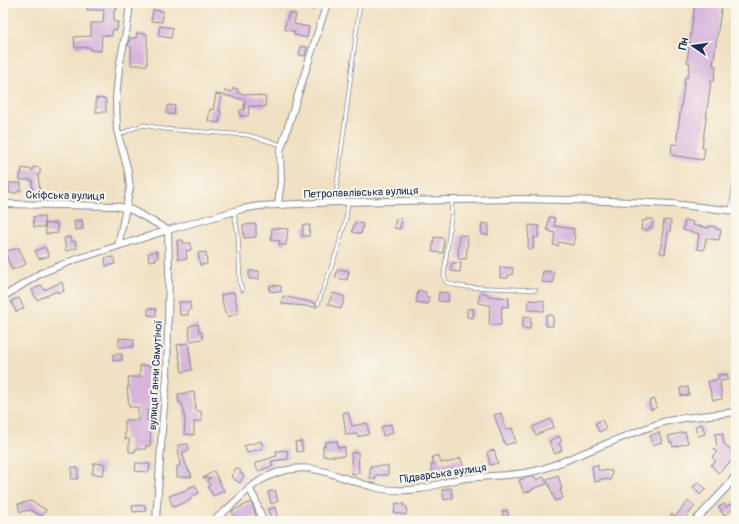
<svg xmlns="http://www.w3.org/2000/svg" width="739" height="524" font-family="Pangolin,sans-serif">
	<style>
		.building { fill: #d6b4dc }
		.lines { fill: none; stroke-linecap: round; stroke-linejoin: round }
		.lane-casing { stroke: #868890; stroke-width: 4.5 }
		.street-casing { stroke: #868890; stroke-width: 8 }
		.lane { stroke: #fff; stroke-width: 3 }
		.street { stroke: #fff; stroke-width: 6 }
		.labels { text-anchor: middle; stroke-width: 4; stroke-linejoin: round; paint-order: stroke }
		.street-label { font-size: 11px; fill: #1b2f5e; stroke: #fbf7ec }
	</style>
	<rect width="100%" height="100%" fill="#fbf7ec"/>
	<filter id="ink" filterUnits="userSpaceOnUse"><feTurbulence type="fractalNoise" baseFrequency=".025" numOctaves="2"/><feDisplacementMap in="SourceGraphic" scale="8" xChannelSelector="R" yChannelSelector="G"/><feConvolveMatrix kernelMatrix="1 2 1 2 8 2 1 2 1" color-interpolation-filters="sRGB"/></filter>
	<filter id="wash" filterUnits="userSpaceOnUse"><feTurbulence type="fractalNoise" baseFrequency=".012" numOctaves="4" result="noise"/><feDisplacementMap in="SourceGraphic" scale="16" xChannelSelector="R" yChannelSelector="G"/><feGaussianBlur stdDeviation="0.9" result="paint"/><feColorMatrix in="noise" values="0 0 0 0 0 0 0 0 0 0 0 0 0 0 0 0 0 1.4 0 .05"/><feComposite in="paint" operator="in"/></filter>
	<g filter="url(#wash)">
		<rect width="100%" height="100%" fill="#f0e1c3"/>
		<g id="blocks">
			<!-- building -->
			<path class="building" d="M88 3H117V10L114 9V22H118L117 30H112V36L102 35 101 51 90 50V47L75 48 74 37 91 36V23H103L104 10H87Z
				M305 3H316L314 10 304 8Z
				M695 3H722L713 66H716L714 81H711L702 148 705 149 703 160 671 155 672 144 676 145 685 77H688L690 63 687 62Z
				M153 10 163 11 162 22 151 21Z
				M289 13 296 14 294 24 309 27 307 38 294 35 295 32 284 29Z
				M160 26 173 28 171 38 158 36Z
				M137 33 147 34V65H131V46H128V44L130 38H136Z
				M301 46 307 47 305 56 299 55Z
				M233 88 238 89V93L266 97 265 107 249 106 248 116H240V110H244L245 100 224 95 225 90 232 92Z
				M216 94 222 95 219 111H221L219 123 208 121 210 109 213 110Z
				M96 98 106 99V112H96Z
				M168 105 175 106 174 115 166 113Z
				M33 167 40 168V174H38L40 193 33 194 32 180H20V174H21L22 168 33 170Z
				M9 183H21V191H17V193H9Z
				M44 216 45 227H34L33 217Z
				M549 217 555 218 554 226 574 229 573 234 575 235 573 245 559 242 558 246 553 245 555 233 550 232V230H547Z
				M396 218 402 219 400 229 394 228Z
				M646 219H653L652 228H649L648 230H641L642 221H646Z
				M82 220 83 229 75 230 74 221Z
				M664 220 671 221 670 232H668L665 254 660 253Z
				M685 220 693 222 692 225 709 228V226L716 227V229L721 230 719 240 706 238 704 250 697 249 699 234 683 230Z
				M355 222 363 224 361 234 352 232Z
				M57 223 58 233 46 234 45 224Z
				M482 223 489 224 488 235 481 234Z
				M256 224V237L244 238 243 225Z
				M303 225H310L309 236H302Z
				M529 225 539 226 538 238 534 237 533 249H528Z
				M272 228 288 229 286 245H279L280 241 271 240Z
				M459 235 468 236 466 259H458Z
				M70 237 71 242 75 241 77 248 66 251 64 238Z
				M434 237 444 238 443 253 432 252Z
				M177 240H183V243H191V250L186 251 187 259H178Z
				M45 247 49 256 39 259 35 251Z
				M19 248 26 264 12 270 7 258 6 251Z
				M157 251 158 258 155 259 156 260 149 261 148 253Z
				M206 252 207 264 200 265 198 253Z
				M114 257 115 264 106 266 105 258Z
				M452 263H461L460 272 451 271Z
				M500 267 513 268 512 275H508V278H500Z
				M338 269 349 271 347 280 335 278Z
				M249 271H259V279H249Z
				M543 271 554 272 553 283 542 282Z
				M62 282 64 291 58 293 57 291 37 300 32 290 42 285 44 290Z
				M270 285 281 286V292L269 291Z
				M418 290 426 292 425 296 429 297 428 304 416 302Z
				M234 292 238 313 228 317 227 313H225L221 295Z
				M439 292 449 293 448 302 438 301Z
				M333 293 345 297 341 309 328 304Z
				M480 293 488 294V296L509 298 508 307 502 306 501 325H489L490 305 478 303Z
				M283 296 315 303 317 307 282 304Z
				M19 298 24 308 16 312 11 301Z
				M529 300 544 301V311L528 310Z
				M179 302H190L191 310H188V315H180Z
				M148 308 156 309V316L148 315Z
				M467 309H474L473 318 467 317Z
				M546 315H553V326H546Z
				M524 316 531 317 530 329 522 328Z
				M198 324 199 332H202L203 339 190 341 189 326Z
				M119 338 134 339 133 347H119Z
				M188 343 192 370 182 372 177 345Z
				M113 354H122V360L113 361Z
				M140 365 154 366V384L155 383 156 400H154V410H147V421H151L150 446H146L145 449H135V452H129V439H125V420H138V407H129L127 387H129L128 377H140Z
				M727 374 728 380 720 381 722 399 713 400 708 382 719 379 718 375Z
				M688 387 689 395 681 396 680 388Z
				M194 392 196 411H201L202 421 194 422V435L184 434 185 423 183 406H182V403H179L178 394Z
				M655 399 657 407 651 410 649 401Z
				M348 412 352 426 367 423 369 434 358 437V434L346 435 343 413Z
				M501 413 506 430 512 428 516 442 505 445 494 415Z
				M551 419 554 427 536 435 532 427Z
				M602 420 606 429 599 432 595 423Z
				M391 424 393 433 383 436 381 427Z
				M702 424 705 434 698 436 695 426Z
				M659 432 662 442 653 445 650 436Z
				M685 432 688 443 673 447 672 442 670 443 668 436Z
				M722 433 724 444 736 454V457L718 473 711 465 716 461 712 457 717 452 714 449 717 446 715 434Z
				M559 436 562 442 559 443 562 450 555 454 549 441Z
				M261 441 263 448 247 453 244 446Z
				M301 441 303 451 297 452 295 442Z
				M337 441 338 448 345 447 344 456H323V446H325V442Z
				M188 444 189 450 182 453 188 469V471H190L192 477H177V466H180L178 445Z
				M287 450 288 459 271 461 273 466 258 471 255 463 277 456 276 451Z
				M494 450 498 463 490 465 487 452Z
				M358 452 359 473 352 474 351 453Z
				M438 455 441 463 446 462 447 463 461 458 464 468 433 475 431 465 434 464 432 457Z
				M94 463 105 464 103 475 92 474Z
				M136 463 150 464 149 472 135 471Z
				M598 465V470L612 471 611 480 600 479V481L594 482 592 466Z
				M370 466H388V475H376V479H370Z
				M72 467 78 468V479H71Z
				M236 468 241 471 240 473 244 475 240 483 231 477Z
				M214 471 224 491 213 496 208 487 210 486 207 480 211 478H203Z
				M558 475 562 489H560L563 498 555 501 547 479Z
				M534 476 536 480 544 477 547 484 532 489 533 490 524 493 519 480Z
				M699 482 706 489 700 495 693 487Z
				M195 485 199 493 190 497 191 500 173 507 169 496 189 489 188 488Z
				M451 488 453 498 444 500 442 490Z
				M275 490 278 501 271 504 268 492Z
				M31 501 46 510 42 516 30 510 20 512 18 504Z
				M688 501 695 506 683 521H667L672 514 675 517Z
				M736 501V507L724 515 719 507 725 504 726 507Z
				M251 502 256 516 244 521H236L232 511Z
				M396 503 404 504 403 506 407 507 406 515 394 513Z
				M145 505 146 511 133 512 132 506Z
				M275 507 277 516 271 518 268 510Z
				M507 510 510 521H504L502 511Z"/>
		</g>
	</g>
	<g filter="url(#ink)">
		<use href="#blocks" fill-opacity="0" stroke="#868890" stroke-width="1"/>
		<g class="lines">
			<defs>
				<path id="lane" d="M118 136 131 129 144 125 164 129 247 135 282 145
					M452 200 451 217 444 275 446 282 454 285 466 287 536 290
					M336 202 337 185 360 3
					M731 210 736 175
					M234 212 238 234 240 283 242 290
					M318 304 337 251 346 219 348 202"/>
				<path id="street" d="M3 204 116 206 132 210 168 230 169 269 167 376 163 417 156 521
					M278 205 281 180 280 152 327 3
					M118 246 130 188 128 171 117 130 116 99 119 68 127 27 130 3
					M3 297 41 273 74 260 168 230 242 209 259 206 336 202 521 199 609 201 672 204 736 211
					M249 488 255 499 263 521
					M212 521C233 508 246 486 269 476 312 457 334 478 374 487 388 491 404 491 419 489 433 487 446 481 460 479 485 475 510 477 535 471 551 467 566 460 581 454 608 443 635 432 663 422L684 418 736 412
					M695 521 726 488 736 475"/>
			</defs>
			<!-- lane casing -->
			<use href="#lane" class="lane-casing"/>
			<!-- street casing -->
			<use href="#street" class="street-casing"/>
			<!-- lane -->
			<use href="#lane" class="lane"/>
			<!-- street -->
			<use href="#street" class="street"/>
		</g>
	</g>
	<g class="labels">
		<!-- street labels -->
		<g class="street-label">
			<text transform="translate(361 192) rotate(-2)" y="4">Петропавлівська вулиця</text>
			<text transform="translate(65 195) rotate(1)" y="4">Скіфська вулиця</text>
			<text transform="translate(155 375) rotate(-87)" y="4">вулиця Ганни Самутіної</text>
			<text transform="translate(443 473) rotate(-8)" y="4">Підварська вулиця</text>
		</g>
	</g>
	<!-- margin -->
	<rect width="739" height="524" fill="none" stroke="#fbf7ec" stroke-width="16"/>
	<!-- north arrow -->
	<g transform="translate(693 46) rotate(283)" stroke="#fbf7ec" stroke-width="3" paint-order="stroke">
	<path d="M0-3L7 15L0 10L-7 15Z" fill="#1b2f5e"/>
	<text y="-6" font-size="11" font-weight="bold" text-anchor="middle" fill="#1b2f5e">Пн</text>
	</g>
</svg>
